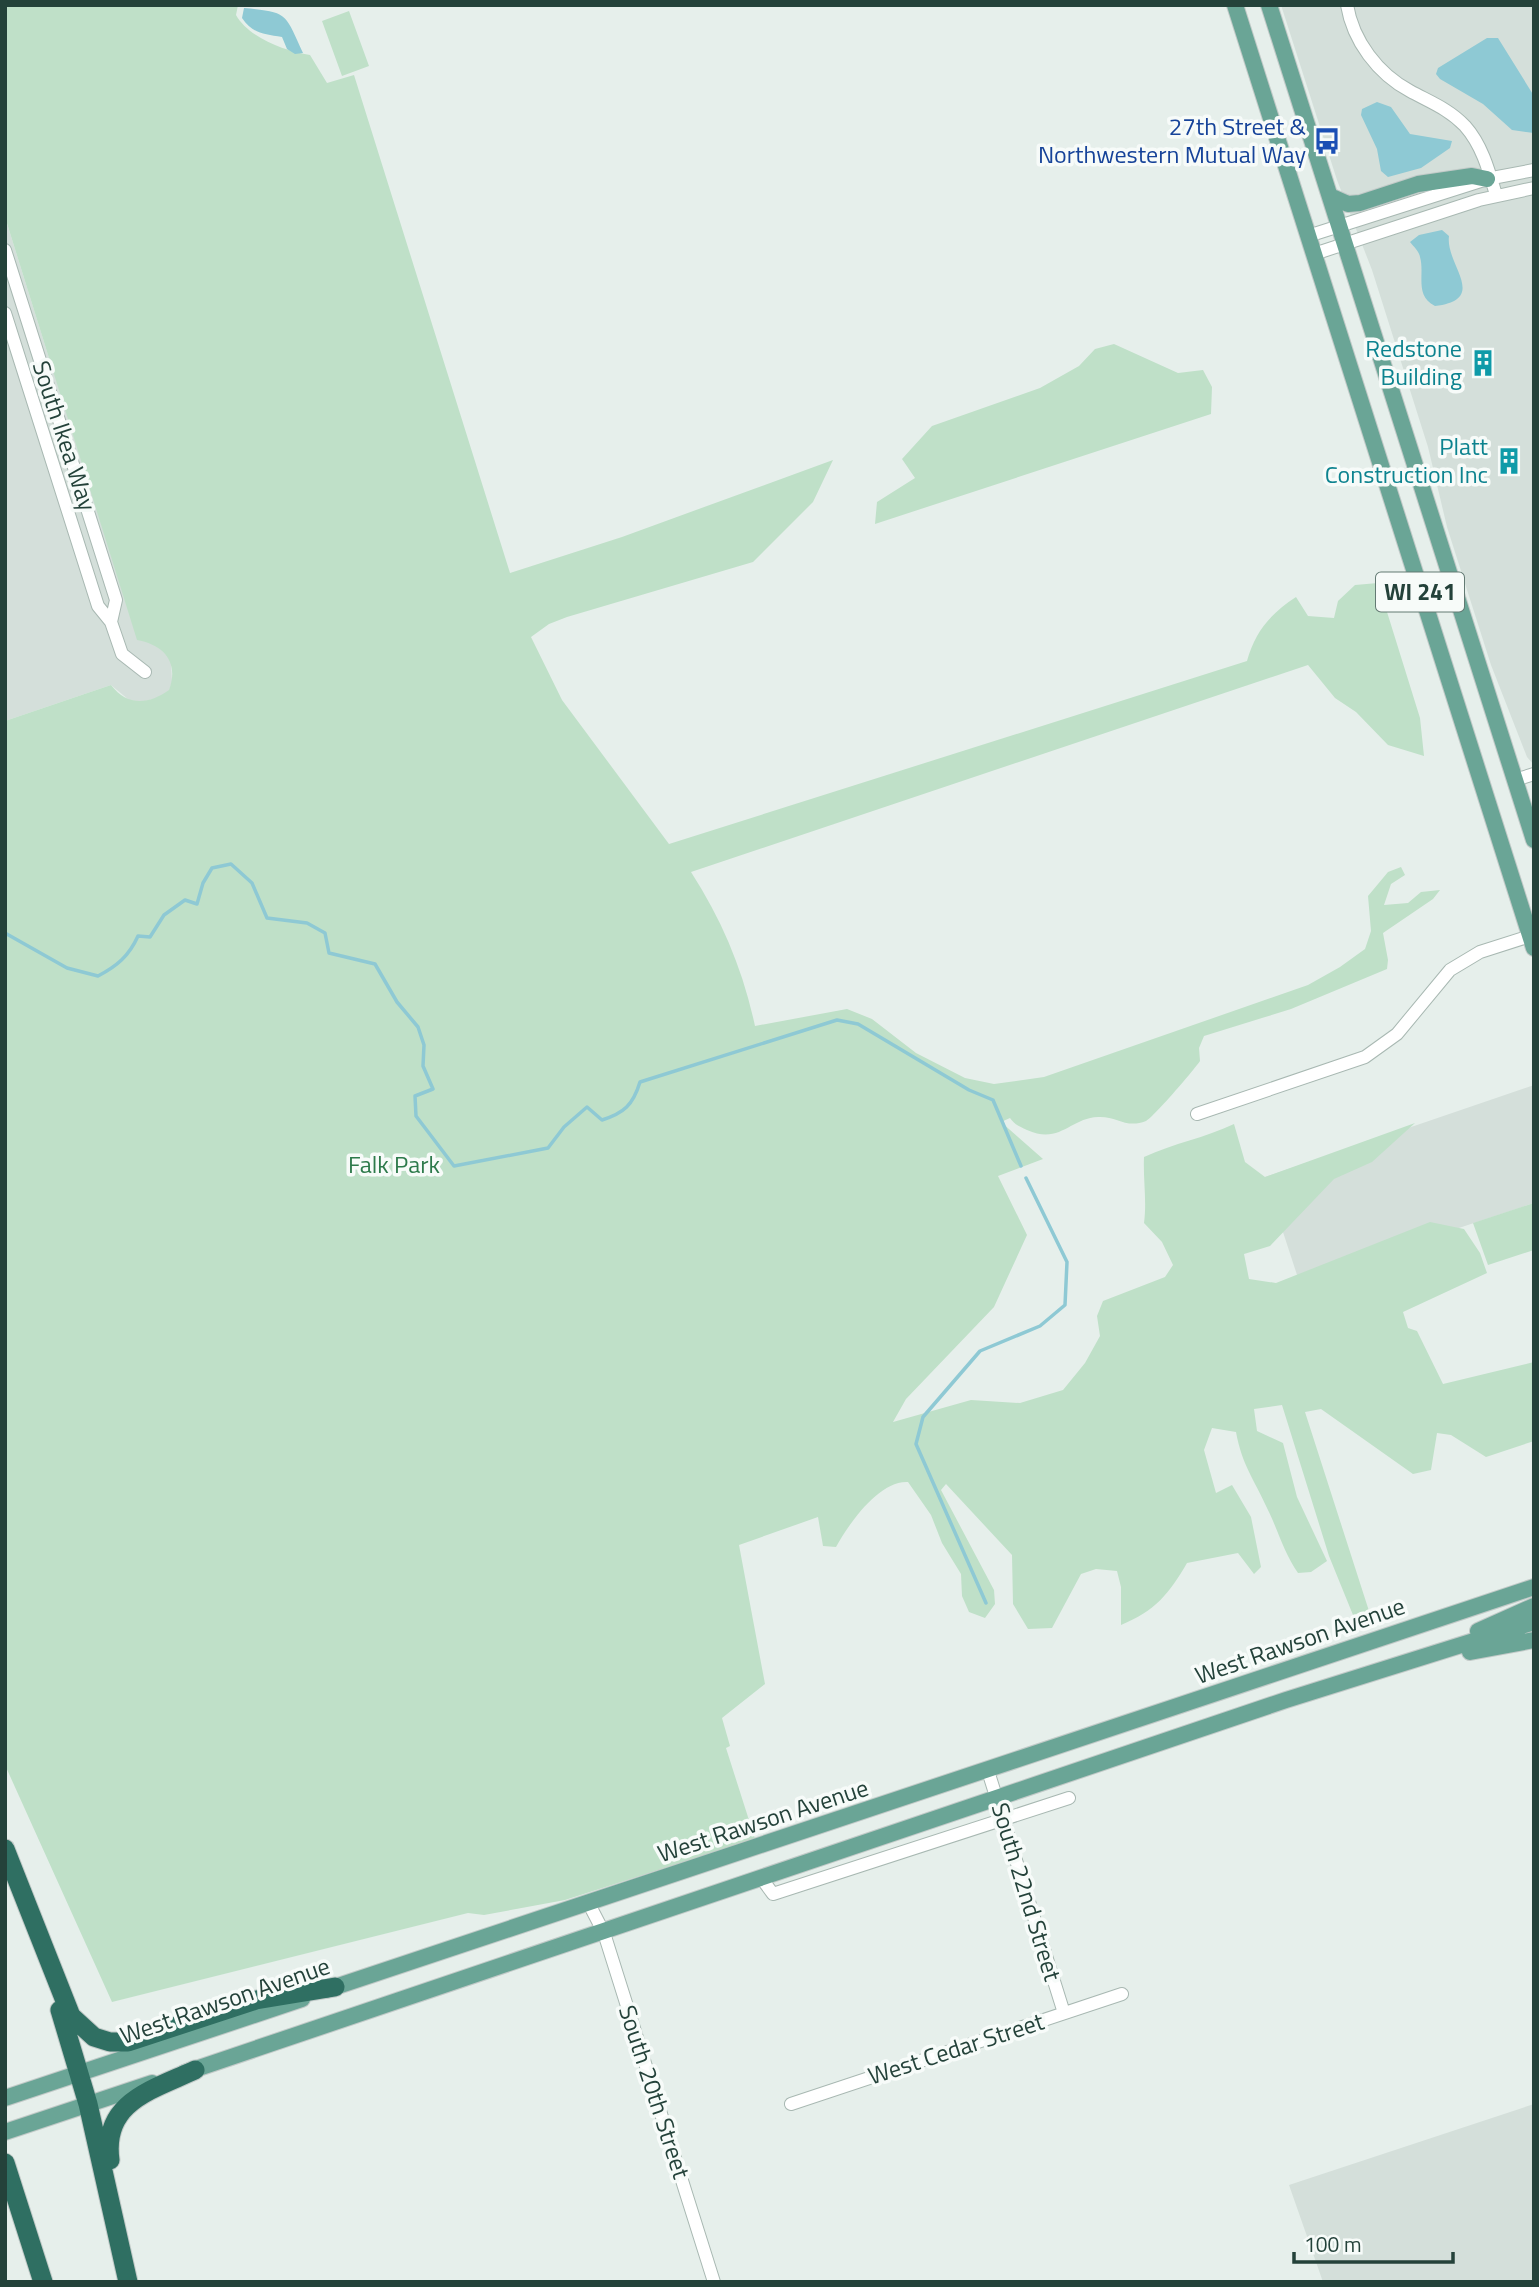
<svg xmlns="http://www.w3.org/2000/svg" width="1539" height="2287" font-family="'Titillium Web',sans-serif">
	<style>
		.built { fill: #d4dfda }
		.green { fill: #bfe0c8 }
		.water { fill: #8ec9d4 }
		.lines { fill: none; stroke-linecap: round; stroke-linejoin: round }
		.stream { stroke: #8ec9d4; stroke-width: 3.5 }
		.minor-casing { stroke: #a8b8b2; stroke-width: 14 }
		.major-casing { stroke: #c2cac8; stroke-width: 18 }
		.highway-casing { stroke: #c2cac8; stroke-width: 21 }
		.minor { stroke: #fff; stroke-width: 12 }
		.major { stroke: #6aa596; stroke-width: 16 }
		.highway { stroke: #2f6f62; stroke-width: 19 }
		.labels { text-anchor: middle; stroke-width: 7; stroke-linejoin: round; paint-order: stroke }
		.shield { fill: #f7fbf9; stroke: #637a73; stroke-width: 2 }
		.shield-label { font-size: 23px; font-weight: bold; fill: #24423a }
		.transit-label { font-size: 24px; fill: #164399; stroke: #f7fbf9; text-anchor: end }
		.culture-label { font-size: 24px; fill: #0d838f; stroke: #f7fbf9; text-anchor: end }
		.street-label { font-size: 24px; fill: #24423a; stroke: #f7fbf9 }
		.park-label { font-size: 24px; fill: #2d7a4b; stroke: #f7fbf9 }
	</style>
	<rect width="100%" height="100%" fill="#e6efeb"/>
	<!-- built -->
	<path class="built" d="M1281 5H1534V765L1527 757 1491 665 1447 527 1428 447 1372 270 1337 180Z
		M5 217 50 361 149 642 163 649 171 660 172 682 169 691 158 698 141 702 129 700 111 685 5 721Z
		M1534 1085V1203L1299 1281 1265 1177Z
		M1534 2104V2282H1323L1289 2185Z"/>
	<!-- green -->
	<path class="green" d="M5 5H238L236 15C249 38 285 51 310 55L327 83 354 75 510 573 622 537 833 460 813 502 753 562 567 617 549 624 531 637 562 700 669 844 1247 661C1255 632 1270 614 1296 597L1308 616 1334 618 1338 601 1355 585 1378 583 1420 718 1424 756 1388 745 1356 712 1335 698 1308 665 691 872C722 920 743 970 755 1026L847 1009 872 1019 916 1053 965 1078 994 1084 1044 1077 1308 985 1340 967 1365 949 1371 931 1368 896 1388 872 1401 867 1405 875 1391 884 1384 905 1408 903 1421 892 1440 890 1433 899 1383 933 1388 960 1387 969 1291 1009 1204 1036 1199 1048 1200 1061C1194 1070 1152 1119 1146 1121 1126 1129 1117 1116 1098 1117 1070 1118 1060 1145 1027 1130 1019 1126 1015 1125 1010 1118L1001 1122 1043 1159 998 1176 1027 1235 994 1307 906 1399 893 1422 971 1400 1020 1403 1063 1390 1085 1363 1100 1336 1097 1316 1103 1301 1165 1277 1173 1265 1162 1242 1144 1223C1147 1201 1143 1180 1144 1157 1174 1143 1205 1138 1234 1124L1245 1162 1265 1177 1415 1123 1372 1162 1334 1179 1270 1246 1244 1254 1249 1279 1276 1283 1430 1222 1464 1229 1480 1253 1487 1273 1403 1312 1408 1328 1417 1331 1443 1384 1534 1362V1441L1486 1457 1451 1435 1437 1433 1431 1470 1413 1474 1321 1409 1305 1412 1369 1611 1364 1621H1359L1353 1615 1329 1556 1282 1405 1254 1409 1257 1431 1283 1443 1297 1497 1327 1561 1311 1572 1298 1573C1284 1553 1278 1530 1267 1508 1254 1479 1242 1465 1236 1432L1212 1428 1204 1450 1216 1493 1232 1485 1251 1517 1261 1567 1254 1574 1238 1553 1187 1563C1169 1594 1155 1611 1121 1625V1587L1117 1571 1096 1569 1081 1574 1052 1628 1028 1629 1013 1604 1012 1555 946 1484 941 1490 994 1590 995 1604 985 1618 969 1612 962 1596 961 1574 942 1543 931 1515 908 1482C879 1480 848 1525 836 1547L823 1546 818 1517 739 1545 765 1684 722 1718 730 1746 726 1748 755 1839 565 1900 484 1915 468 1913 112 2002 5 1765V721L111 685C127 706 148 705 169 690 179 663 165 645 137 640L5 217Z
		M349 11 369 66 342 76 322 21Z
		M1114 344 1178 373 1203 370 1212 387 1211 414 875 524 877 502 915 478 902 459 932 426 1040 388 1079 366 1095 349Z
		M1534 1203V1250L1488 1265 1473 1223Z"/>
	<!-- water -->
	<path class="water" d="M244 8C288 12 285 13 303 53L295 54 287 49 282 37C264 34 253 34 242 18Z
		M1487 38H1498L1534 96V133L1512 130 1483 104 1440 79 1436 74 1438 68Z
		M1377 102 1391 107 1410 134 1452 141 1450 148 1421 168 1388 177 1381 171 1377 149 1361 115 1362 109Z
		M1442 230 1449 236C1445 265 1490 299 1435 306 1414 296 1425 274 1420 257 1419 251 1414 247 1410 242L1419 235Z"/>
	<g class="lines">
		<!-- stream -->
		<path class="stream" d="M5 933 67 968 98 976C117 966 129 956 138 936L150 937 164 915 185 900 197 904 203 883 212 868 231 864 252 883 267 918 307 923 325 933 329 953 375 964 397 1002 418 1027 424 1045 423 1066 433 1089 415 1096 416 1116 454 1166 548 1148 564 1127 587 1107 602 1120C624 1113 633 1105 640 1082L837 1020 858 1024 969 1090 993 1100 1021 1166
			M986 1603 916 1444 923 1417 980 1351 1040 1326 1065 1305 1067 1262 1026 1178"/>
		<defs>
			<path id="minor" d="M1347 5C1353 41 1378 74 1410 91 1430 102 1449 109 1465 126 1482 145 1489 171 1496 195
				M1308 236 1487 179 1534 170
				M5 250 116 600 111 622
				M1314 254 1479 200 1534 188
				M5 313 98 606 111 622 122 654 145 672
				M1515 780 1534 774
				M1197 1114 1365 1057 1397 1034 1450 970 1480 952 1530 936
				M988 1771 1064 2013
				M762 1879 773 1894 1069 1798
				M589 1904 604 1933 714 2282
				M791 2104 1122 1994"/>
			<path id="major" d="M1235 5 1534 948
				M1269 5 1534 840
				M1330 196 1348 204 1360 203 1418 184 1472 176 1487 179
				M1478 1631 1534 1606
				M1470 1652 1534 1640
				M326 1990 1534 1587
				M184 2073 1286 1700 1534 1622
				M5 2098 302 1999
				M5 2132 152 2083"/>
			<path id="highway" d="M5 1849 71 2016 94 2037 110 2042H128L256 2000 335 1987
				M60 2010 88 2104 128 2282
				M110 2160C102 2102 152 2090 195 2070
				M5 2163 43 2282"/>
		</defs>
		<!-- minor casing -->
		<use href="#minor" class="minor-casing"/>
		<!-- major casing -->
		<use href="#major" class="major-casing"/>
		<!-- highway casing -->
		<use href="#highway" class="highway-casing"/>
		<!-- minor -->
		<use href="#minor" class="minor"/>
		<!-- major -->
		<use href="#major" class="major"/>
		<!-- highway -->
		<use href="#highway" class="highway"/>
	</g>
	<!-- icons -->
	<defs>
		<symbol id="bus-bare" viewBox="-9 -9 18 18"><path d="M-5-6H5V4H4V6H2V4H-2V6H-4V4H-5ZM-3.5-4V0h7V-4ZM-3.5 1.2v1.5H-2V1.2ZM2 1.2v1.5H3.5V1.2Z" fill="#1a4fb4" stroke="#f7fbf9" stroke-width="2.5" paint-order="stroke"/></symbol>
		<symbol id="building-bare" viewBox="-9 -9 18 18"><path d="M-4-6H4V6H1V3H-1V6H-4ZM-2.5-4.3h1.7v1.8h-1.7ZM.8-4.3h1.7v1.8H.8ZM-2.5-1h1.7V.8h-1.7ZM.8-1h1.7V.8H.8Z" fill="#0f9aa8" stroke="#f7fbf9" stroke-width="2.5" paint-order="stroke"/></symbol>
	</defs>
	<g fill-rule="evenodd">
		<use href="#bus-bare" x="1308" y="122" width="38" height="38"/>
		<use href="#building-bare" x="1464" y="344" width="38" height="38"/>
		<use href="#building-bare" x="1490" y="442" width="38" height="38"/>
	</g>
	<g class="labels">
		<!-- shield labels -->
		<rect class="shield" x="1376" y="572.5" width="88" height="39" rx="5"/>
		<g class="shield-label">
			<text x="1420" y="600">WI 241</text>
		</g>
		<!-- transit labels -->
		<g class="transit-label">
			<text x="1306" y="135">27th Street &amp;<tspan x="1306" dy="28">Northwestern Mutual Way</tspan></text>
		</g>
		<!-- culture labels -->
		<g class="culture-label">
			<text x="1462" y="357">Redstone<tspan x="1462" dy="28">Building</tspan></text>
			<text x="1488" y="455">Platt<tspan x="1488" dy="28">Construction Inc</tspan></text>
		</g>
		<!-- street labels -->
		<g class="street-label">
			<text transform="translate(64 436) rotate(72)" y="8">South Ikea Way</text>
			<text transform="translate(1300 1641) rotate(-19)" y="8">West Rawson Avenue</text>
			<text transform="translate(763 1821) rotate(-18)" y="8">West Rawson Avenue</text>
			<text transform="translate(1026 1892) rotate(73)" y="8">South 22nd Street</text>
			<text transform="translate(225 2001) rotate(-19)" y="8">West Rawson Avenue</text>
			<text transform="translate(956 2049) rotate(-18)" y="8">West Cedar Street</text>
			<text transform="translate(654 2092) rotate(72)" y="8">South 20th Street</text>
		</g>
		<!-- park labels -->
		<g class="park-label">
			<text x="394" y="1173">Falk Park</text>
		</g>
	</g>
	<!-- border -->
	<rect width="1539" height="2287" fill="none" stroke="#24423a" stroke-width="14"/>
	<!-- scale -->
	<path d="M1294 2252v10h159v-10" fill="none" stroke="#24423a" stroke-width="3.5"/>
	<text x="1304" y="2252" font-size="21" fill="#24423a" stroke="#f7fbf9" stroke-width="5" paint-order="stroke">100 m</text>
</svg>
